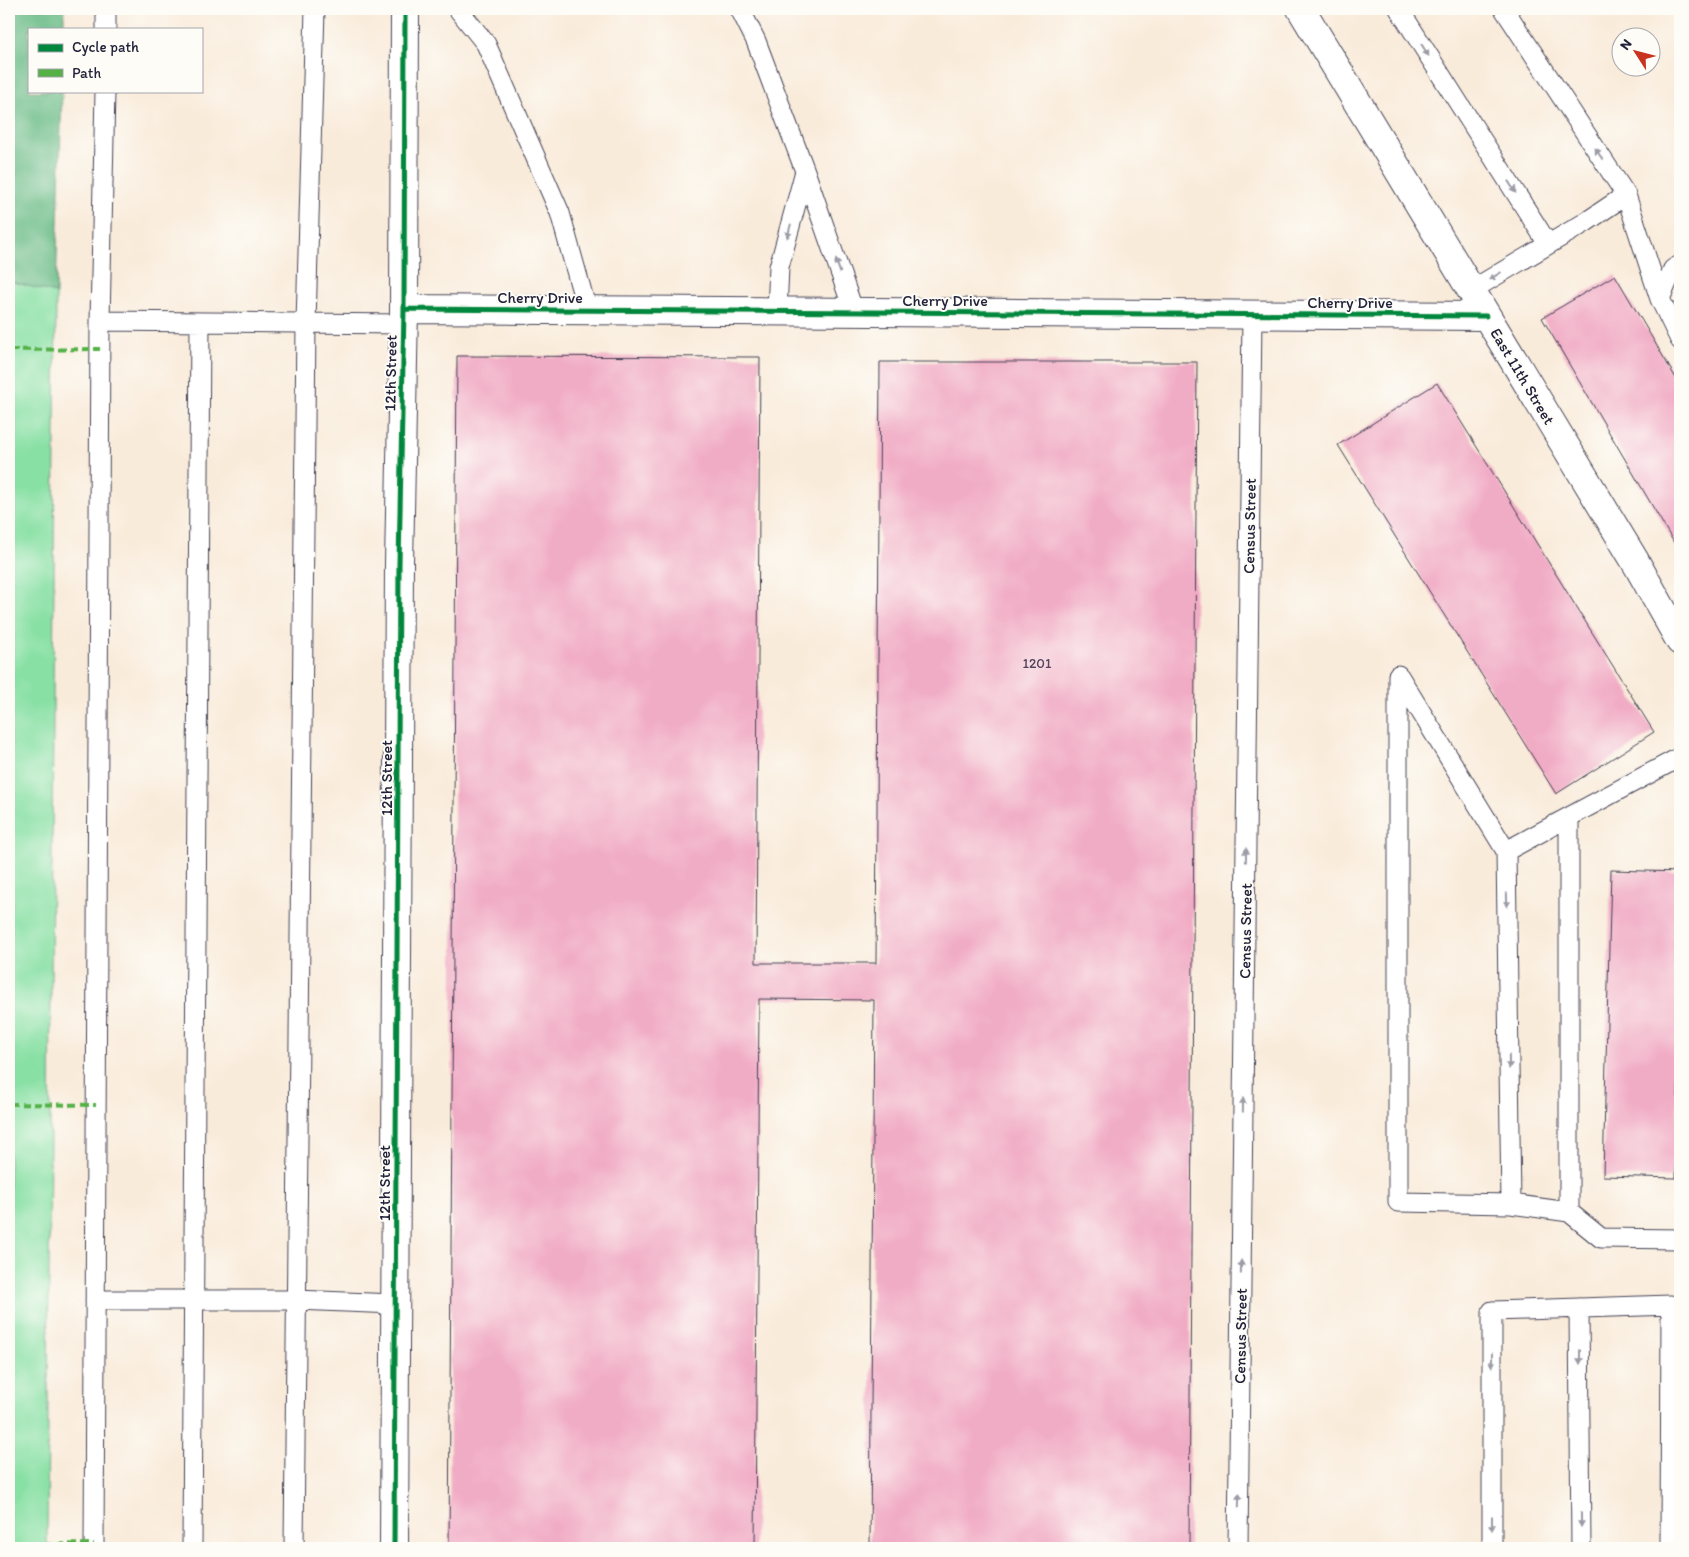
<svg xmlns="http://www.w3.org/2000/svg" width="1689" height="1557" font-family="Itim,sans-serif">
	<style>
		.green { fill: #88e0a4; stroke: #558170 }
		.forest { fill: #6ebe8a; stroke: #487062 }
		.building { fill: #f1acc5 }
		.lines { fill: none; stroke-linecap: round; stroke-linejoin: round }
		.service-casing { stroke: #424053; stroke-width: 21 }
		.minor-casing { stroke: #424053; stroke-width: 30 }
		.service { stroke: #fff; stroke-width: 19 }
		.minor { stroke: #fff; stroke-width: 28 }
		.quiet { stroke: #55b146; stroke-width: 4; stroke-dasharray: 8 4; stroke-linecap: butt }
		.cycleway-casing { stroke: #fdfcf7; stroke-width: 8 }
		.cycleway { stroke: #00873e; stroke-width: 5 }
		.oneway { fill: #9c9ca7 }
		.labels { text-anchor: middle; stroke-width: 4; stroke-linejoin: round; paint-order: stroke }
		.number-label { font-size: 14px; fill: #56445e }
		.street-label { font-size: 16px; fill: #22223b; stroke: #fdfcf7 }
	</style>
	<rect width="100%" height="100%" fill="#fdfcf7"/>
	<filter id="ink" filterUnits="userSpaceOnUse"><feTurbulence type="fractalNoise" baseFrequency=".02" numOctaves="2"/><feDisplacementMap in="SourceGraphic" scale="10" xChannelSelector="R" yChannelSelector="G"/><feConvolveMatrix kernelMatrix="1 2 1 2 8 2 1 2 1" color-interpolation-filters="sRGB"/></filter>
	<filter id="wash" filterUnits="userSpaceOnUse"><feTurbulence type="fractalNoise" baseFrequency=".0096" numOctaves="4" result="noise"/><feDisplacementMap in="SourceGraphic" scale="20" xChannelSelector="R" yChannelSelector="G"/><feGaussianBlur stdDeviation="1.12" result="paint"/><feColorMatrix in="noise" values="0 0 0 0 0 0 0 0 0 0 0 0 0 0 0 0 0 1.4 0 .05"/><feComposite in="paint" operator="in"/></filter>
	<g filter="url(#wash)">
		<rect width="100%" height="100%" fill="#f9ebda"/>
		<!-- green -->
		<path class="green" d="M9 281 56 293 47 1548H9Z"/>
		<!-- forest -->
		<path class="forest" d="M9 9H64V29H29V91H62L56 293 9 281Z"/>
		<g id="blocks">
			<!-- building -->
			<path class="building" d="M1615 275 1680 385V553L1542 318Z
				M457 356 760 357 756 963H876L880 362H1197L1189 1548H870L874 1000 759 999 755 1548H449Z
				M1437 383 1654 732 1556 794 1338 445Z
				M1611 870 1680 872V1008L1676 1178 1603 1176Z"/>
		</g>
	</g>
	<g filter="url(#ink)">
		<use href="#blocks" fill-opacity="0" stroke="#424053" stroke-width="1"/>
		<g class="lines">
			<defs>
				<path id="service" d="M458 9 486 44 560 213 587 310
					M740 9 756 41 805 171
					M1399 9 1548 244
					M1504 9 1626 195 1660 299 1680 340
					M106 29V9
					M1470 291 1586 222 1626 195
					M1660 299 1673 269 1680 265
					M777 311 779 267 805 171 854 312
					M100 321 105 91
					M1398 675V1202L1511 1204 1569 1212 1601 1238 1680 1239
					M1399 676 1506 851 1511 1204
					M1569 817V1212
					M1506 851 1680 757
					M95 1300H296L395 1304
					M1579 1308 1581 1548
					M94 1548 100 321 403 324
					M192 1548 200 322
					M294 1548 306 323 315 9
					M1238 1548 1252 314
					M1492 1548V1311L1671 1305 1670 1548"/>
				<path id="minor" d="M1301 9 1635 561 1680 641
					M404 309 1486 316
					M394 1548 399 564 404 309 405 9"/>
			</defs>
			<!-- service casing -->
			<use href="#service" class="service-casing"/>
			<!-- minor casing -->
			<use href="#minor" class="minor-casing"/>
			<!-- service -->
			<use href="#service" class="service"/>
			<!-- minor -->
			<use href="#minor" class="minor"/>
			<!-- quiet -->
			<path class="quiet" d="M9 337 10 350 9 514
				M10 350 100 349
				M9 1104 96 1105
				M9 1545 94 1544"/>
			<defs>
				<path id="cycleway" d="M404 309 1486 316
					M394 1548 399 564 404 309 405 9"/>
			</defs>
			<!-- cycleway casing -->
			<use href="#cycleway" class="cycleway-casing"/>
			<!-- cycleway -->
			<use href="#cycleway" class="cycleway"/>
		</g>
		<!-- one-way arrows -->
		<defs><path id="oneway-solid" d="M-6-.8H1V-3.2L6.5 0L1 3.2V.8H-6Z" transform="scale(1.25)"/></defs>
		<g class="oneway">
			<use href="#oneway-solid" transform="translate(1425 50) rotate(58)"/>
			<use href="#oneway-solid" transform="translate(1599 154) rotate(-123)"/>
			<use href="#oneway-solid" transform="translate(1512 187) rotate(58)"/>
			<use href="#oneway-solid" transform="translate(789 231) rotate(105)"/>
			<use href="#oneway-solid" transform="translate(838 266) rotate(-109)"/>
			<use href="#oneway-solid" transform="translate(1495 276) rotate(149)"/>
			<use href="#oneway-solid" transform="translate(1246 855) rotate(-89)"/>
			<use href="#oneway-solid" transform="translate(1507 900) rotate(89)"/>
			<use href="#oneway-solid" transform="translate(1509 1062) rotate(89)"/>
			<use href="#oneway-solid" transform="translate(1243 1105) rotate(-89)"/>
			<use href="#oneway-solid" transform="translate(1241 1267) rotate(-89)"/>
			<use href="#oneway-solid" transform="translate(1580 1357) rotate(90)"/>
			<use href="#oneway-solid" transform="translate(1492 1360) rotate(90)"/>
			<use href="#oneway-solid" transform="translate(1239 1500) rotate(-89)"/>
			<use href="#oneway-solid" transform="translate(1581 1520) rotate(90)"/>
			<use href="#oneway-solid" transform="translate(1492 1523) rotate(90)"/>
		</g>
	</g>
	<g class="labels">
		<!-- number labels -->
		<g class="number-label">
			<text x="1037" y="668">1201</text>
		</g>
		<!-- street labels -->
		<g class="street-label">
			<text x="540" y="303">Cherry Drive</text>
			<text x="945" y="306">Cherry Drive</text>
			<text x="1350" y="308">Cherry Drive</text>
			<text transform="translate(390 373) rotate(-89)" y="6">12th Street</text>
			<text transform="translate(1523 376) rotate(59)" y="6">East 11th Street</text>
			<text transform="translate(1249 526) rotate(-89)" y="6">Census Street</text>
			<text transform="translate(386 778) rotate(-90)" y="6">12th Street</text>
			<text transform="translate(1245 931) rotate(-89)" y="6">Census Street</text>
			<text transform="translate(384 1183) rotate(-90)" y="6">12th Street</text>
			<text transform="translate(1240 1336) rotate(-89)" y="6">Census Street</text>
		</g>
	</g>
	<!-- margin -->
	<rect width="1689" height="1557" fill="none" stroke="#fdfcf7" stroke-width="30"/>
	<!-- legend -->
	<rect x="28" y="28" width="175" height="65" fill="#fdfcf7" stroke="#a5a5ac"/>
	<rect x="38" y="44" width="25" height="8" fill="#00873e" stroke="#a5a5ac"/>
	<text x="72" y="52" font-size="15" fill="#22223b">Cycle path</text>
	<rect x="38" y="69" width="25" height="8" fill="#55b146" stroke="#a5a5ac"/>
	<text x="72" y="78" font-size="15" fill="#22223b">Path</text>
	<!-- north arrow -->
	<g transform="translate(1636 52) rotate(306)"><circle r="24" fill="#fdfcf7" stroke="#a5a5ac"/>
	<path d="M0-4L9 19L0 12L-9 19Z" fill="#c8321e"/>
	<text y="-8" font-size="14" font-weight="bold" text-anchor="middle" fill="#22223b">N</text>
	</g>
</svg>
